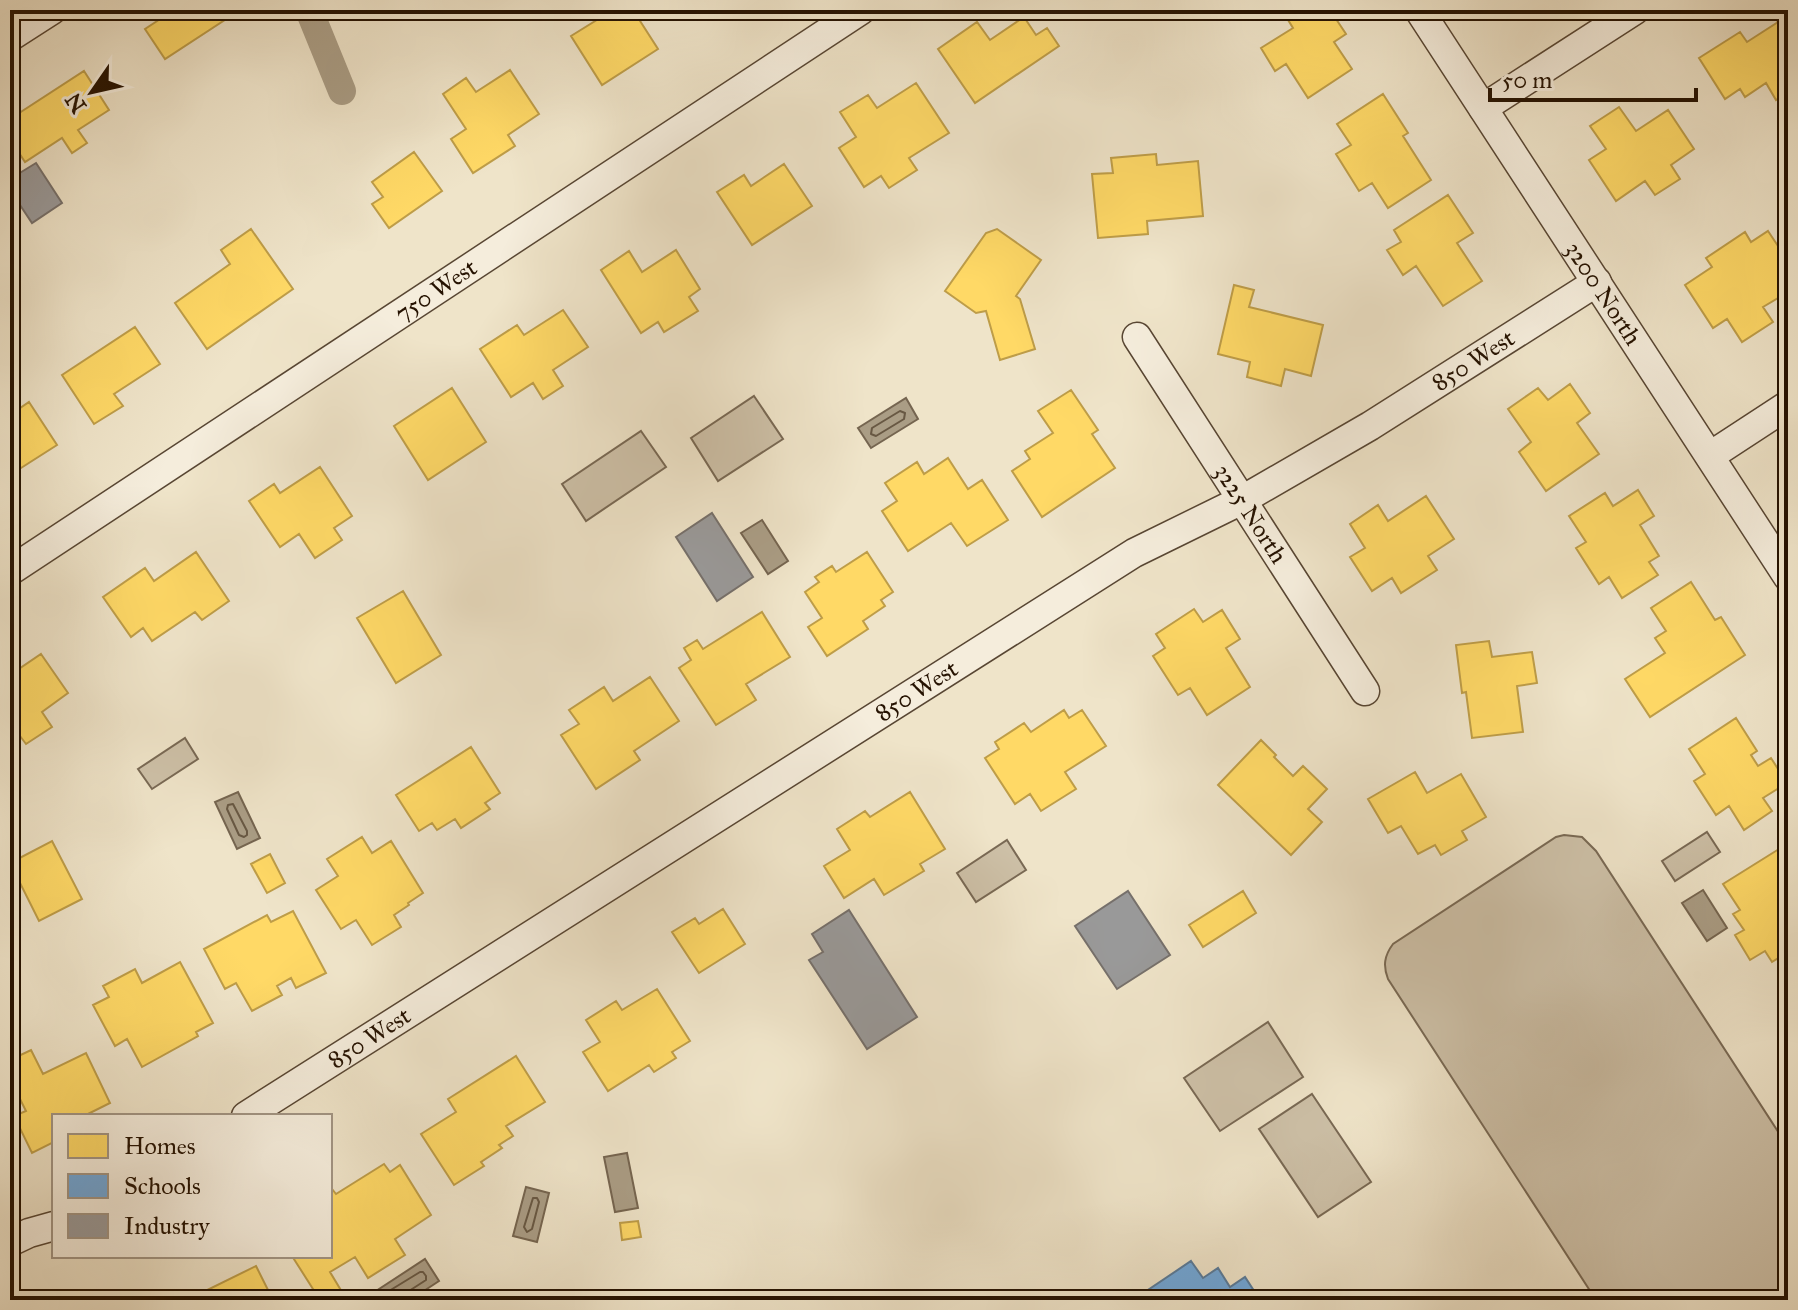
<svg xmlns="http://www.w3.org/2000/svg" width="1798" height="1310" font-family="'IM FELL Great Primer',serif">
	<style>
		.green { fill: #cdc0a7; stroke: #796954; stroke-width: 2 }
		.water { fill: #aa9d85; stroke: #756550; stroke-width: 2 }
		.homes { fill: #ffd966; stroke: #be9d48; stroke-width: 2 }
		.schools { fill: #6fa8dc; stroke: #597b9a; stroke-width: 2 }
		.industry { fill: #999; stroke: #76706b; stroke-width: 2 }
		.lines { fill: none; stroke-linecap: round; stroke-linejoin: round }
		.shore { stroke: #685843; stroke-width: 2 }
		.canal { stroke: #aa9d85; stroke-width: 28 }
		.minor-casing { stroke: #584633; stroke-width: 31 }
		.minor { stroke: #f5eddc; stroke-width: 28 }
		.labels { text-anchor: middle; stroke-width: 8; stroke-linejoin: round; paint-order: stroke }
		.street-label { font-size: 24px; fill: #251201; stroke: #f5eddc }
	</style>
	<rect width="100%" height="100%" fill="#efe4c9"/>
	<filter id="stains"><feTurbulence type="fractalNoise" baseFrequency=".0025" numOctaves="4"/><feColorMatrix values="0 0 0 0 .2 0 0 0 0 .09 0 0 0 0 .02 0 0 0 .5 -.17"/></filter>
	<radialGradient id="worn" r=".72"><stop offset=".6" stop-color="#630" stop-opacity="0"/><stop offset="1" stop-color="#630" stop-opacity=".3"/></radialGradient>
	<!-- green -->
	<path class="green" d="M754 396 783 439 718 481 691 438Z
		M641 431 666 467 586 521 562 484Z
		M185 738 198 759 152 789 138 769Z
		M1707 832 1720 852 1675 881 1662 861Z
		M1564 835 1582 837 1596 851 1788 1147V1300H1596L1388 979C1383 966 1384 956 1393 944L1556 837Z
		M1007 840 1026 870 976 902 957 873Z
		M1268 1022 1303 1077 1220 1131 1184 1078Z
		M1312 1094 1371 1182 1318 1217 1259 1129Z"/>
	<!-- water -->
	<path class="water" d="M906 398 918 419 871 448 858 428Z
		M762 520 788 561 768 574 741 533Z
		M238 792 260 838 237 849 215 802Z
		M1703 890 1727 928 1707 941 1682 903Z
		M627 1153 638 1208 615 1212 604 1157Z
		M526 1187 549 1193 537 1242 513 1236Z
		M425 1259 439 1281 410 1300H382L376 1291Z"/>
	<!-- homes -->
	<path class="homes" d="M174 10H240L165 59 145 29Z
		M613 10H633L658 49 602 85 571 36Z
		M1293 10H1330L1346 34 1334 42 1352 69 1308 98 1286 64 1275 71 1261 48 1293 28 1285 15Z
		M1785 10H1788V71L1783 74 1788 82V92L1776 100 1766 83 1745 97 1740 89 1725 99 1699 58 1740 32 1747 42 1778 22 1774 17Z
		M1024 17 1036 35 1047 28 1059 46 975 103 938 49 977 22 990 40Z
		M510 70 539 114 508 135 515 146 473 173 451 139 466 129 443 94 466 78 476 92Z
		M84 71 109 110 78 130 87 143 72 153 62 138 25 162 10 139V119Z
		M916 83 949 133 909 158 917 170 889 188 881 176 864 187 839 148 856 137 840 112 868 95 877 108Z
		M1383 94 1408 133 1403 136 1431 180 1388 208 1372 183 1359 191 1336 154 1351 145 1337 124Z
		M1619 107 1636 131 1668 110 1694 149 1671 165 1680 179 1655 195 1645 181 1616 201 1589 160 1606 149 1590 126Z
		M414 152 442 191 389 228 372 204 383 197 372 182Z
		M1156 154 1157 165 1198 161 1203 216 1147 221 1148 234 1098 238 1092 174 1113 173 1111 158Z
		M784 164 812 206 752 245 717 192 744 175 751 186Z
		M1448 195 1473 233 1457 243 1482 281 1443 306 1416 266 1403 275 1387 250 1401 242 1394 230Z
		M251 229 293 289 207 349 175 303 230 264 221 250Z
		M997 229 1041 260 1016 296 1020 299 1035 349 1000 360 986 311 976 313 945 291 986 233Z
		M1768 231 1788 261V292L1763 307 1773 322 1742 342 1727 319 1713 328 1685 285 1712 267 1706 258 1745 232 1751 242Z
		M676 250 700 289 689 297 698 311 664 332 658 322 641 333 601 270 629 251 642 272Z
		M1234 285 1254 290 1249 307 1323 325 1311 376 1285 369 1281 386 1247 377 1250 362 1218 354Z
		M563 310 588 347 553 370 563 386 543 399 533 383 511 397 480 349 517 325 524 335Z
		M135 327 160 364 114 394 123 406 94 424 62 375Z
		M1570 384 1590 413 1577 423 1599 454 1546 491 1519 452 1531 442 1508 409 1538 388 1548 400Z
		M452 388 486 442 428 480 394 426Z
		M1071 390 1098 430 1092 434 1115 468 1042 517 1012 471 1030 459 1025 451 1053 433 1038 411Z
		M29 402 57 445 10 475V415Z
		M948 458 968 489 982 480 1008 520 967 546 951 523 908 551 882 511 897 501 885 483 917 462 924 474Z
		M320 467 352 516 334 528 342 540 315 558 299 534 280 547 249 501 274 484 280 493Z
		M1638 490 1654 516 1640 525 1659 556 1649 562 1658 575 1622 598 1609 577 1599 584 1576 548 1586 542 1569 516 1605 493 1613 506Z
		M1426 496 1454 539 1428 556 1437 570 1401 593 1392 578 1372 591 1350 557 1365 548 1350 524 1378 505 1388 521Z
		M196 552 229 601 202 620 195 612 152 641 143 628 131 637 103 597 145 568 154 581Z
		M867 552 893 592 881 600 885 606 863 621 868 629 827 656 808 627 822 618 805 592 819 582 815 577 832 566 836 572Z
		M1691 582 1715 620 1721 617 1745 655 1650 717 1625 679 1665 653 1655 638 1666 631 1651 608Z
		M403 591 441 655 396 683 357 618Z
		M1194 609 1203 622 1222 610 1240 639 1226 648 1250 687 1207 715 1190 688 1178 695 1153 656 1165 648 1156 634Z
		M762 612 790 657 746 684 756 700 716 725 679 668 691 660 684 648 697 640 703 649Z
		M1489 641 1492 657 1532 652 1537 683 1517 686 1523 732 1472 738 1466 692 1462 693 1456 645Z
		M41 654 68 693 42 712 52 727 26 744 20 736 10 743V675Z
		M650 677 679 721 634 751 640 760 596 789 561 735 579 724 569 710 604 687 613 701Z
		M1064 710 1069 718 1082 710 1106 746 1065 772 1076 789 1041 811 1030 794 1015 804 985 758 999 749 995 742 1024 723 1031 732Z
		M1736 718 1757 751 1751 755 1758 766 1771 758 1787 783 1763 798 1772 811 1744 830 1729 806 1716 815 1694 781 1705 774 1689 749Z
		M1261 740 1276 755 1274 757 1293 776 1303 766 1327 789 1308 809 1322 822 1291 855 1218 785Z
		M471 747 500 793 485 803 490 809 461 828 455 819 437 830 432 823 419 831 396 795Z
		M1415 772 1427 793 1461 774 1486 817 1462 831 1467 840 1441 855 1435 845 1418 854 1401 826 1388 833 1368 799Z
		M910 792 945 849 920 864 924 871 884 895 874 879 844 898 824 866 850 850 837 829 865 811 870 817Z
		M362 837 372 853 391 841 423 893 408 903 409 905 394 915 401 927 372 945 356 920 341 929 316 890 338 876 327 859Z
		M52 841 82 899 39 921 10 863Z
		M1779 849 1788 862V952L1772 962 1765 951 1750 960 1735 935 1744 930 1733 914 1740 910 1723 884Z
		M270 854 285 883 267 893 251 864Z
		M1243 891 1256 913 1203 947 1189 925Z
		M723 909 745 944 699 973 672 932 695 918 699 924Z
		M293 911 326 973 296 988 291 978 277 986 282 995 252 1011 236 983 225 989 204 949 267 915 271 922Z
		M180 962 213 1023 196 1032 198 1036 142 1067 127 1039 115 1046 93 1005 109 997 103 986 135 969 142 983Z
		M657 989 690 1041 672 1052 676 1058 654 1072 649 1065 608 1091 583 1052 600 1042 586 1020 616 1001 622 1010Z
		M31 1050 43 1074 86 1053 110 1103 84 1116H54V1142L32 1153 14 1116 26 1111 10 1079V1060Z
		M516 1056 545 1102 506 1126 513 1136 499 1145 502 1148 481 1162 484 1166 454 1185 421 1134 456 1112 448 1099Z
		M384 1164 390 1172 400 1165 431 1215 395 1239 405 1255 368 1278 355 1257 330 1272 342 1292 329 1300H320L292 1256H330V1191L332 1189 336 1194Z
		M638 1221 641 1237 622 1240 620 1223Z
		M256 1266 273 1300H187Z"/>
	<!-- schools -->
	<path class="schools" d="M1191 1261 1203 1278 1218 1268 1230 1287 1245 1277 1260 1300H1133Z"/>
	<!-- industry -->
	<path class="industry" d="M36 163 62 203 32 223 10 190V179Z
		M712 513 753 577 717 601 676 537Z
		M1128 891 1170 955 1117 989 1075 926Z
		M849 910 917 1017 867 1049 809 960 823 952 812 934Z"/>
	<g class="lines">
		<!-- shore -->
		<path class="shore" d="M900 411 905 413 904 419 876 436 871 434 872 428Z
			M233 804 247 831V835L244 837 239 835 227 809 228 805Z
			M533 1198H537L539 1202 532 1229 527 1232 524 1227Z
			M388 1300 389 1291 420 1272H423L426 1276V1280L409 1291 407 1300"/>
		<!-- canal -->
		<path class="canal" d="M309 10 342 91"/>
		<defs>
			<g id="minor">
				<path id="s1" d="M1419 10 1788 577"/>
				<path d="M10 37 52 10"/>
				<path d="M1483 108 1635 10"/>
				<path id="s2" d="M1137 337 1365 691"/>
				<path d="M1710 456 1788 405"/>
				<path id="s3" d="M10 571 861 10"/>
				<path id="s4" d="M246 1116 1134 553 1242 500 1370 426 1597 282"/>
				<path d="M10 1242 29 1233 54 1226"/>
			</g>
		</defs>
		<!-- minor casing -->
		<use href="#minor" class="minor-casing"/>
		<!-- minor -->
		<use href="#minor" class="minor"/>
	</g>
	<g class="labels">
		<!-- street labels -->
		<g class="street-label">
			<text dy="8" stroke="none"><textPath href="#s3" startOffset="510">750 West</textPath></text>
			<text dy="8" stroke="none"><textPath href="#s1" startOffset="338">3200 North</textPath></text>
			<text dy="8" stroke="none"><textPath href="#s4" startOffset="1442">850 West</textPath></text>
			<text dy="8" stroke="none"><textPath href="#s2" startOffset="210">3225 North</textPath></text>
			<text dy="8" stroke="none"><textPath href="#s4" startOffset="794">850 West</textPath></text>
			<text dy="8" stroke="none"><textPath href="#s4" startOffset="146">850 West</textPath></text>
		</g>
	</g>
	<!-- margin -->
	<rect width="1798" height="1310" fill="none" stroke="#efe4c9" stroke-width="40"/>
	<rect x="12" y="12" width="1774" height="1286" fill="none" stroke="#251201" stroke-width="4"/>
	<rect x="20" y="20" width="1758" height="1270" fill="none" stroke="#251201" stroke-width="2"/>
	<!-- legend -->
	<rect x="52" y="1114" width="280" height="144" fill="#f5eddc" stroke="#a29584" stroke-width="2"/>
	<rect x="68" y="1134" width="40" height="24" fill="#ffd966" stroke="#a29584" stroke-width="2"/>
	<text x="124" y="1154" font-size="24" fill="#251201">Homes</text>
	<rect x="68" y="1174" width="40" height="24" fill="#6fa8dc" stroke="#a29584" stroke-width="2"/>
	<text x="124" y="1194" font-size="24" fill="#251201">Schools</text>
	<rect x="68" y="1214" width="40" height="24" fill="#999999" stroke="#a29584" stroke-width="2"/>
	<text x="124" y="1234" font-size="24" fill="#251201">Industry</text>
	<!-- north arrow -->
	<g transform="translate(92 92) rotate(236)" stroke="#f5eddc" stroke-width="6" paint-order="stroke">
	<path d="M0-6L14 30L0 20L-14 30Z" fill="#251201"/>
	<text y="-12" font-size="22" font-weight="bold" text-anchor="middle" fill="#251201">N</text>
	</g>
	<!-- scale -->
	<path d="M1490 88v12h206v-12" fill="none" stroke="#251201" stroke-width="4"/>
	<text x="1502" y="88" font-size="24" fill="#251201" stroke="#f5eddc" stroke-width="6" paint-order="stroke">50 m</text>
	<rect width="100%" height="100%" filter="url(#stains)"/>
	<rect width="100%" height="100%" fill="url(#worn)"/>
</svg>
